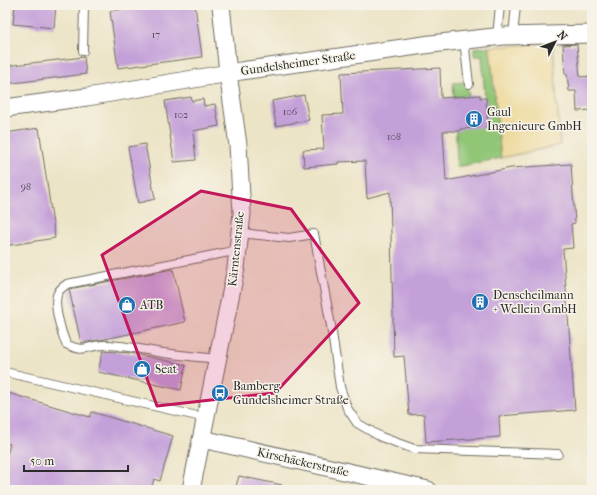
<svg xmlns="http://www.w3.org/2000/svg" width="597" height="495" font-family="'IM FELL French Canon',serif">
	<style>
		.green { fill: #91c677; stroke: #5e7851 }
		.sand { fill: #eeda9e; stroke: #8c8264 }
		.building { fill: #c4a0d9 }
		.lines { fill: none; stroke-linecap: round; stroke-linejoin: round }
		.service-casing { stroke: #6f6c61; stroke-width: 10 }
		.minor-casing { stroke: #6f6c61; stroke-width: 19 }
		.service { stroke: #fff; stroke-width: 8 }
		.minor { stroke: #fff; stroke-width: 17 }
		.marked { fill: #c2185b; fill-opacity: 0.2; stroke: #c2185b; stroke-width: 3; stroke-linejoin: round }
		.labels { text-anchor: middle; stroke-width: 3; stroke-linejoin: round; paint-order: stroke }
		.number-label { font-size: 10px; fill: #514856 }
		.street-label { font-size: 12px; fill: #2b2b2b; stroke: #f7f3e8 }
		.poi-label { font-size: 12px; fill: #2b2b2b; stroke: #f7f3e8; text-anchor: start }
	</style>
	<rect width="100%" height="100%" fill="#f7f3e8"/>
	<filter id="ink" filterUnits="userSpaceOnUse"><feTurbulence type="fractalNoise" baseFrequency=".025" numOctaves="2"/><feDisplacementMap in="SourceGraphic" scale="8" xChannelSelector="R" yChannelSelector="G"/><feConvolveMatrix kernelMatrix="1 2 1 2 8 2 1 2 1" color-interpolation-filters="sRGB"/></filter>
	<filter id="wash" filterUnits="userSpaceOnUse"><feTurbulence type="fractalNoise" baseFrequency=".012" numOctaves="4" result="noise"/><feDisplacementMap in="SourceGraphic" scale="16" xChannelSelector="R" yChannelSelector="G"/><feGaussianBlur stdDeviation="0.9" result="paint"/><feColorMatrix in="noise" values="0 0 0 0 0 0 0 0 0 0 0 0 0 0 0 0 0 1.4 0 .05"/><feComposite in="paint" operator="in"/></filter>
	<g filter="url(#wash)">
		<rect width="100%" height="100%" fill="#ece4c6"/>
		<!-- green -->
		<path class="green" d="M490 47 501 158 457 167 455 108 487 127 482 56H474V48Z
			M466 82 469 96 454 97 453 83Z"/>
		<!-- sand -->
		<path class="sand" d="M553 43 560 145 501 158 490 47Z"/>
		<g id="blocks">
			<!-- building -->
			<path class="building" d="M15 5H56L54 28 13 24Z
				M154 5H195L202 57 118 68 110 11Z
				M577 44 580 77 592 76V110L577 111 576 91H569L567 74H565L563 45Z
				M84 57 86 74 5 84V66Z
				M440 68 441 98 480 95V98H486L488 127 460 129V131H443L446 181 511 168 571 164 575 223 571 224 573 248 563 249 575 410 499 416 500 437 426 442 424 414 409 415 404 356 394 357 390 192 367 198 365 161 338 162V164L304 167 303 150 324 149 322 115 343 114 341 73Z
				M304 95 309 120 276 126 272 101Z
				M191 97 192 101 203 99 204 106 215 104 219 126 193 131 196 160 174 162 165 101Z
				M39 128 55 238 5 246V133Z
				M145 144 155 199 138 203 128 147Z
				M173 269 185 322 105 339 81 343 69 289Z
				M103 351 130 353 186 365 181 390 98 372Z
				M5 392 90 417 92 412 173 436 160 481 154 479 151 490H5V462L10 444 5 443Z
				M239 476 282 485V490H235Z"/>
		</g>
	</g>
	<g filter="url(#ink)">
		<use href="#blocks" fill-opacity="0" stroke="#6f6c61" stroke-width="1"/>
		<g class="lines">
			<defs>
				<path id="service" d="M513 36 516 5
					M497 37 500 5
					M464 40 469 84
					M83 51 84 5
					M240 233 289 238 314 234 331 326 340 387 347 408 357 423 381 437 414 449 558 454
					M218 359C198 357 177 355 157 352 140 349 122 345 104 345 86 345 86 354 66 344 62 334 52 303 58 293 59 290 64 286 67 284L239 250
					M5 372 206 418"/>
				<path id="minor" d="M5 108 87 97 241 71 431 44 503 36 592 34
					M202 439 428 490
					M191 490 236 268 242 213 238 145 228 73 221 5"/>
			</defs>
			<!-- service casing -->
			<use href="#service" class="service-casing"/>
			<!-- minor casing -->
			<use href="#minor" class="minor-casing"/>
			<!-- service -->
			<use href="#service" class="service"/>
			<!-- minor -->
			<use href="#minor" class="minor"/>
		</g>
	</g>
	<!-- marked area -->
	<path class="marked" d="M201 191 291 209 359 303 275 393 157 406 102 255Z"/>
	<!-- icons -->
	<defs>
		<symbol id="building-disc" viewBox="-11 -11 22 22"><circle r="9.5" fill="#1f6fb2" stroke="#f7f3e8"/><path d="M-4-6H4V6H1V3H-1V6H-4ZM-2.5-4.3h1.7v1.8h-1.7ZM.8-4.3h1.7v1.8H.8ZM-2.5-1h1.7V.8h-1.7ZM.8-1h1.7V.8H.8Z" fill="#fff"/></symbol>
		<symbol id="shop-disc" viewBox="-11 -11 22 22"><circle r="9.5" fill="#1f6fb2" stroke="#f7f3e8"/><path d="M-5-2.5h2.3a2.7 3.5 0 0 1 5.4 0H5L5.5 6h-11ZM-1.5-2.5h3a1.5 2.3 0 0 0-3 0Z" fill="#fff"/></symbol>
		<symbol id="bus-disc" viewBox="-11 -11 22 22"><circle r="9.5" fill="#1f6fb2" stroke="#f7f3e8"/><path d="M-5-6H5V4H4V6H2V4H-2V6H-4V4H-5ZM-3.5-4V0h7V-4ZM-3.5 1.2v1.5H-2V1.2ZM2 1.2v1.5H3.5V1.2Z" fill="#fff"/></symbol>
	</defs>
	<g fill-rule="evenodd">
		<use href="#building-disc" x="464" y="109" width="20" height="20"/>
		<use href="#building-disc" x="470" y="292" width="20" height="20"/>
		<use href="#shop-disc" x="117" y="295" width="20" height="20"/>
		<use href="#shop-disc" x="132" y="359" width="20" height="20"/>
		<use href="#bus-disc" x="210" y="383" width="20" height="20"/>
	</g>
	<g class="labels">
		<!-- number labels -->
		<g class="number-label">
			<text x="156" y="38">17</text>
			<text x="290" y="115">106</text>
			<text x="181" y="118">102</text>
			<text x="394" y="140">108</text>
			<text x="26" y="190">98</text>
		</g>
		<!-- street labels -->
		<g class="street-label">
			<text transform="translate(298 63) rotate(-8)" y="4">Gundelsheimer Straße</text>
			<text transform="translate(236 249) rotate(-84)" y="4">Kärntenstraße</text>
			<text transform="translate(303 462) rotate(13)" y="4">Kirschäckerstraße</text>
		</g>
		<!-- poi labels -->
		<g class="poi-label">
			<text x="487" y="116">Gaul<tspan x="487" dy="14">Ingenieure GmbH</tspan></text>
			<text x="493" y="299">Denscheilmann<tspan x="493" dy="14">+ Wellein GmbH</tspan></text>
			<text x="140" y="309">ATB</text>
			<text x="155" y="373">Seat</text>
			<text x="233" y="390">Bamberg<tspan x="233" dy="14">Gundelsheimer Straße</tspan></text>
		</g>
	</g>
	<!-- margin -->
	<rect width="597" height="495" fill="none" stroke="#f7f3e8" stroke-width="20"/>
	<!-- north arrow -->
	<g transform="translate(555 42) rotate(48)" stroke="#f7f3e8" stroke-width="3" paint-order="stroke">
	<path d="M0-3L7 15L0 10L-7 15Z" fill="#2b2b2b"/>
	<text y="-6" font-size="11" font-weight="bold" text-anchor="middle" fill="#2b2b2b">N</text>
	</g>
	<!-- scale -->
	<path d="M24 465v6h104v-6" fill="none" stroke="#2b2b2b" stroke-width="2"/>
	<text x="30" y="465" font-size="12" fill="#2b2b2b" stroke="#f7f3e8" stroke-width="3" paint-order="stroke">50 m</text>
</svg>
